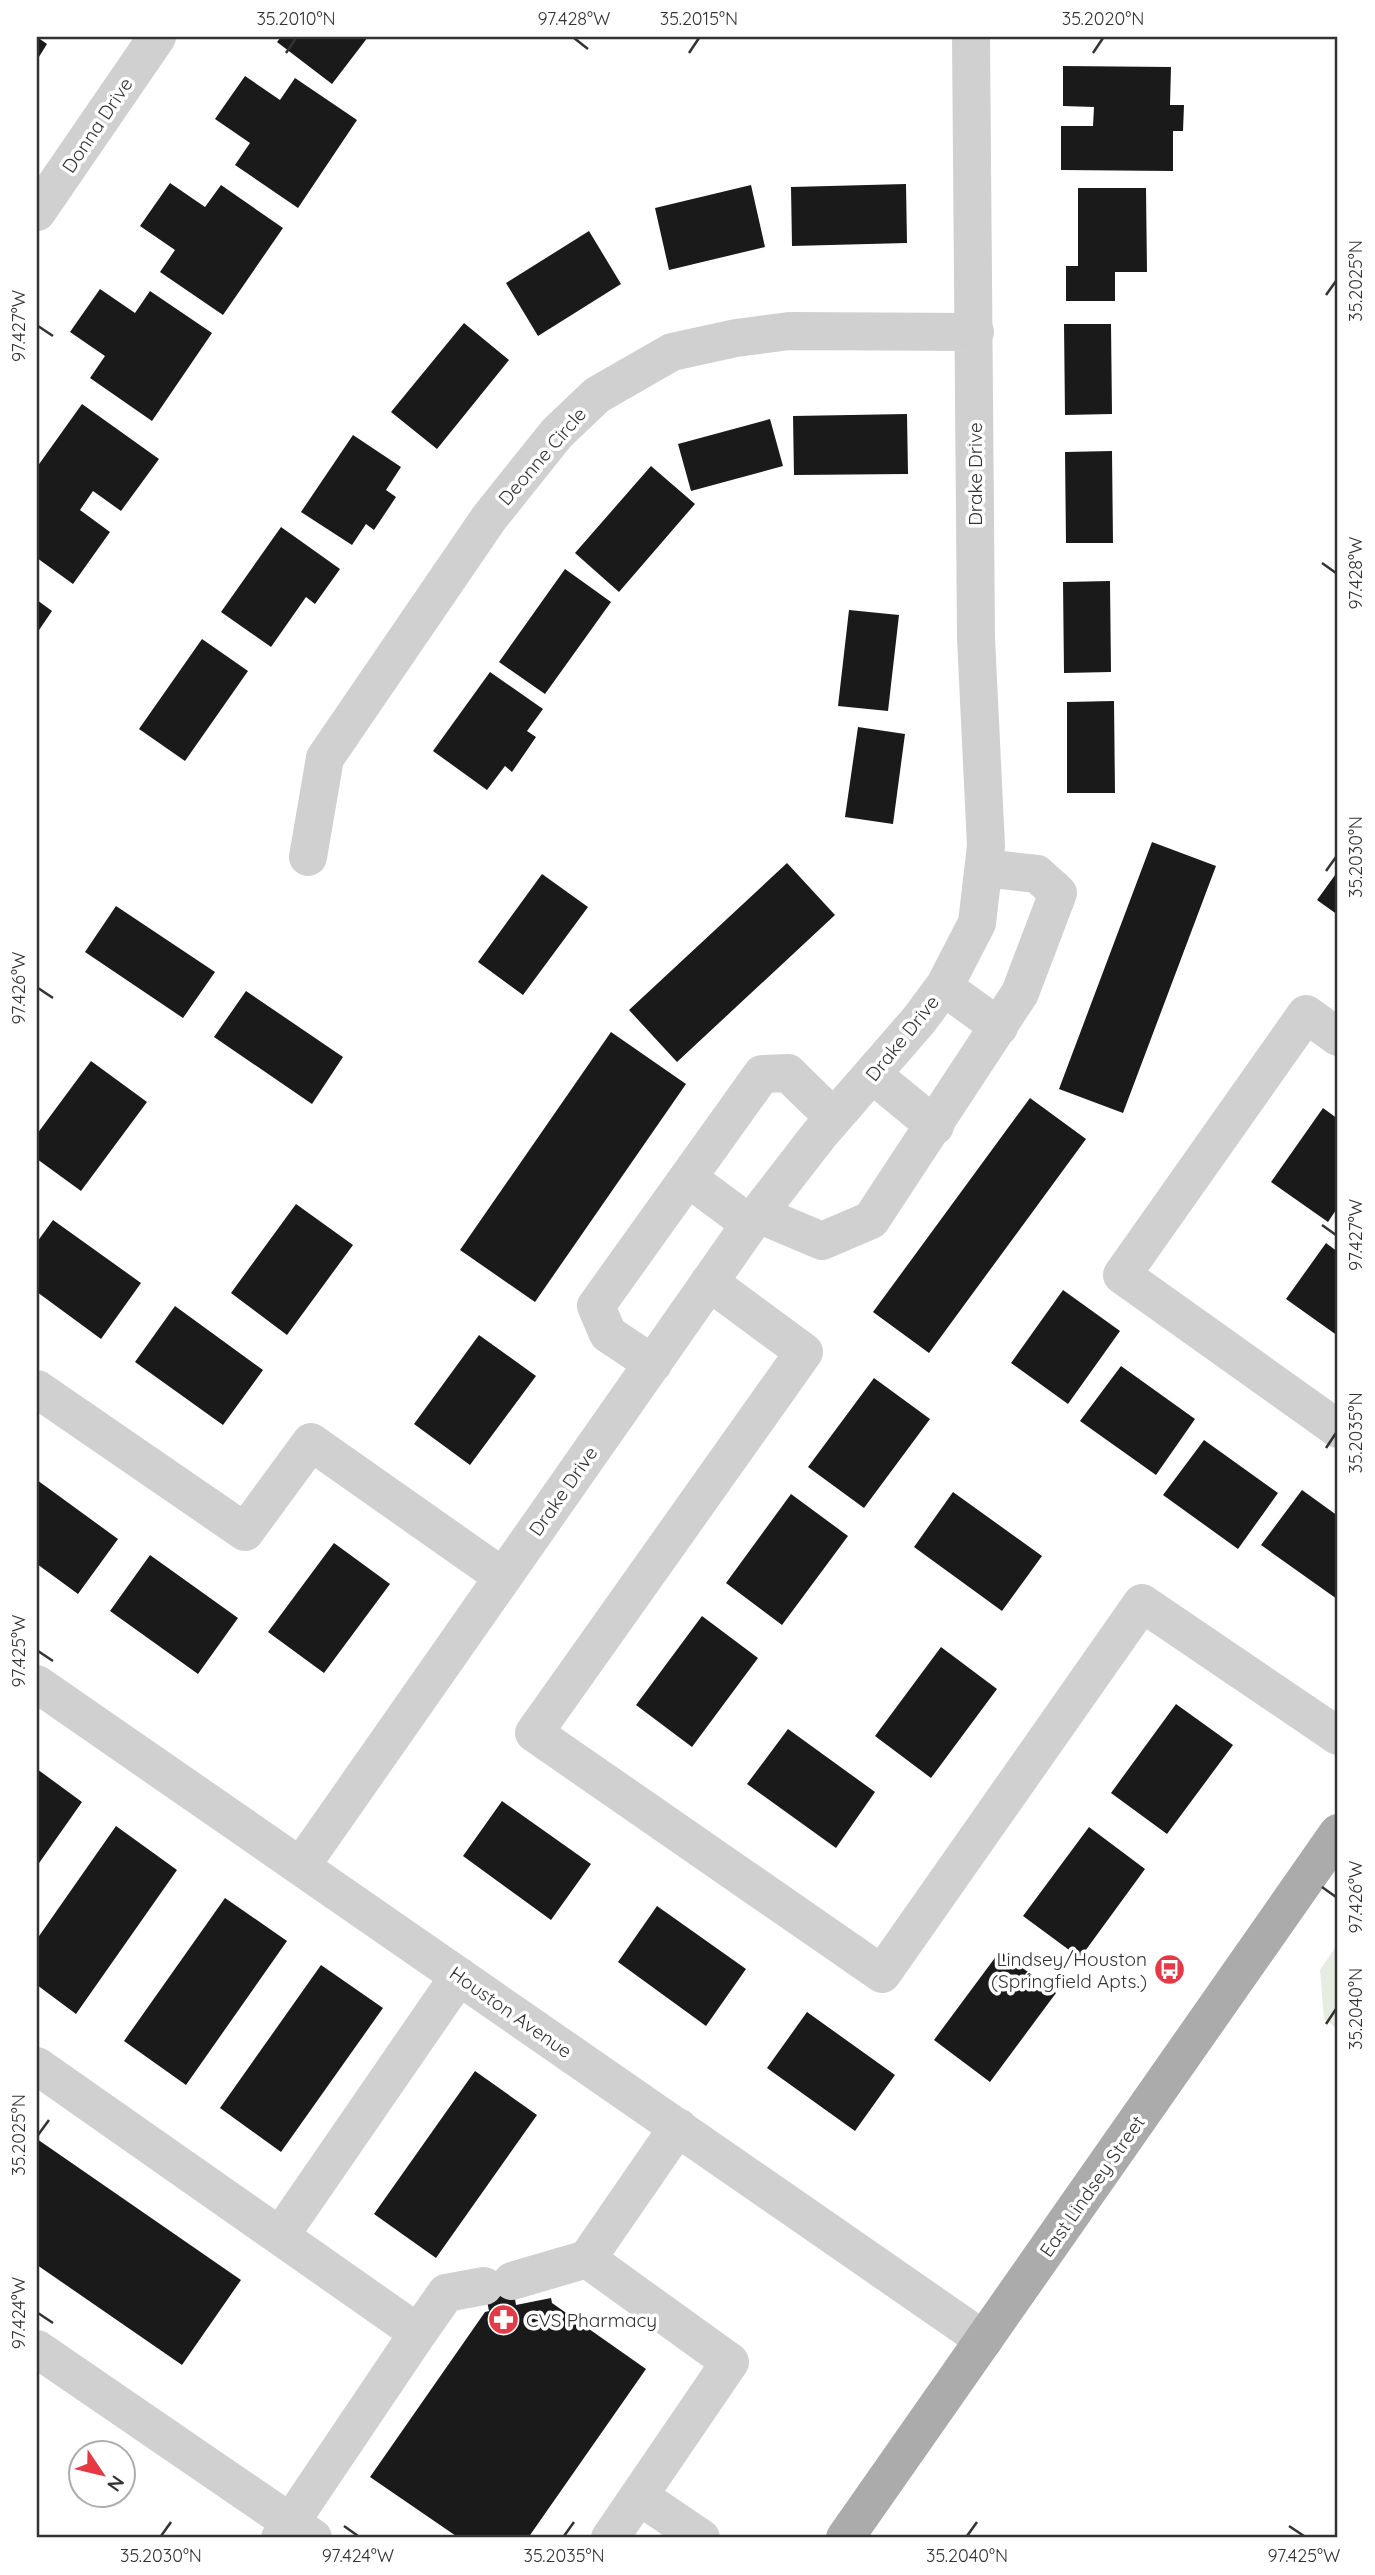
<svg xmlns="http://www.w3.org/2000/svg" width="1375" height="2575" font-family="Quicksand,sans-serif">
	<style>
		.green { fill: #e6ecdf }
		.building { fill: #1a1a1a }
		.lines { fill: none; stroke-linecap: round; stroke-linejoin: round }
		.minor { stroke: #d0d0d0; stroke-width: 38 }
		.major { stroke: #ababab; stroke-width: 38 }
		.ticks { fill: none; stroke: #333; stroke-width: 2.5 }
		.labels { text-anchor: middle; stroke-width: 7; stroke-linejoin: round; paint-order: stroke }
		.street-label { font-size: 19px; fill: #333; stroke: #fff }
		.poi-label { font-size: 19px; fill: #333; stroke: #fff; text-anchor: end }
		.neatline { fill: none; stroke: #333; stroke-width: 2.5 }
		.ticks-label { font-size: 18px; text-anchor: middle; fill: #333 }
	</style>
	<rect width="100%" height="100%" fill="#fff"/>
	<!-- green -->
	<path class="green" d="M1338 1944V2029L1324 2019 1320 1970Z"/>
	<!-- building -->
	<path class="building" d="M37 37 47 44 37 60Z
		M281 37H368L332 84 277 42Z
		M1063 66 1171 67 1170 105H1184L1183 131H1173V171L1061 170V126H1093L1094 107 1063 106Z
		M245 76 280 100 295 78 357 120 298 208 235 165 250 143 215 119Z
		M170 183 205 207 221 185 283 228 223 315 160 272 175 250 140 226Z
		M906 184 907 243 792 246 791 187Z
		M751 185 765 247 669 270 655 208Z
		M1078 188H1146L1147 272H1115V301H1066V266H1078Z
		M589 231 621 284 538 336 506 283Z
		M100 289 135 313 150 291 212 333 152 421 90 378 105 356 70 332Z
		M464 323 509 360 437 449 391 412Z
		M1064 324H1111L1112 414 1065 415Z
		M82 404 159 459 121 511 93 491 80 510 110 532 73 584 37 558V467Z
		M907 414 908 474 794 475 793 416Z
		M770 419 783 466 691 491 678 444Z
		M353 435 401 467 386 490 396 497 374 530 366 524 352 545 301 512Z
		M1112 451 1113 543H1066L1065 452Z
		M651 466 695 504 619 592 575 553Z
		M281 527 340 569 315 604 306 597 271 647 221 612Z
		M565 569 611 602 545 694 499 662Z
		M1110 581 1111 672 1064 673 1063 582Z
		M37 600 52 611 37 633Z
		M849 610 899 615 888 711 838 706Z
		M202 639 248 671 185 761 139 729Z
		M490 672 543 709 527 731 536 737 512 772 505 766 487 790 433 751Z
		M1114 701 1115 793H1067V702Z
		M858 727 905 734 893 824 845 817Z
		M1152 842 1216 866 1123 1113 1059 1089Z
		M787 863 835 915 677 1062 629 1010Z
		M1338 871V915L1317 900Z
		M542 874 588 907 523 995 478 962Z
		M116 906 215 972 183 1018 85 952Z
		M246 991 343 1057 312 1104 214 1037Z
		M611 1032 686 1084 535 1302 460 1250Z
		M91 1061 147 1102 81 1191 37 1159V1134Z
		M1030 1098 1086 1139 929 1353 873 1312Z
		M1323 1108 1338 1119V1207L1328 1222 1271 1182Z
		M296 1204 353 1245 287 1335 231 1293Z
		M53 1220 141 1283 101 1339 37 1292V1242Z
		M1326 1243 1338 1252V1336L1286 1299Z
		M1063 1290 1120 1331 1068 1404 1011 1363Z
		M175 1306 263 1370 223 1425 135 1362Z
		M479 1335 536 1376 470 1465 414 1424Z
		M1121 1366 1195 1419 1156 1475 1080 1421Z
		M874 1378 930 1419 864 1508 808 1467Z
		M1204 1440 1278 1493 1238 1549 1163 1495Z
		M37 1480 118 1539 78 1594 37 1564Z
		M1302 1490 1338 1516 1337 1599 1261 1545Z
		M953 1492 1042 1556 1002 1611 914 1547Z
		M791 1494 848 1536 782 1625 726 1583Z
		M334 1543 390 1584 324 1673 268 1632Z
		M150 1555 238 1618 198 1674 110 1611Z
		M702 1616 758 1658 692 1747 636 1705Z
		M941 1647 997 1689 931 1778 875 1736Z
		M1176 1704 1233 1745 1167 1834 1111 1793Z
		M788 1729 875 1792 836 1848 747 1784Z
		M37 1769 82 1802 37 1866Z
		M502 1801 591 1864 551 1920 463 1856Z
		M116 1826 177 1870 76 2014 37 1985V1939Z
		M1089 1827 1145 1869 1080 1958 1023 1916Z
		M225 1898 287 1941 186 2085 124 2041Z
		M657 1906 746 1969 706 2026 618 1962Z
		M1000 1951 1056 1993 990 2082 934 2040Z
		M321 1965 383 2008 281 2152 220 2108Z
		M807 2012 895 2075 855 2131 767 2068Z
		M475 2071 537 2115 436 2258 374 2214Z
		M37 2139 241 2280 182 2365 37 2265Z
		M510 2270 516 2305 551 2298 552 2303 646 2369 528 2538H459L370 2477 485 2312 489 2311 482 2275Z"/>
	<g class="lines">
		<!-- minor -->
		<path class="minor" d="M37 212 157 37
			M308 857 325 758 489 518 557 433 597 395 672 352 736 338 789 331 975 332
			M944 987 999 1027
			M1338 1037 1306 1014 1122 1275 1338 1429
			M873 1075 935 1126
			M688 1178 750 1224
			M758 1214 822 1241 871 1220 1020 993 1058 893 1037 874 984 868
			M709 1282 804 1352 534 1733 882 1974 1142 1603 1338 1736
			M653 1364 608 1334 596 1306 762 1074 788 1073 834 1118
			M37 1389 245 1532 311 1442 503 1577
			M37 1684 984 2340
			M301 1866 750 1224 819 1135 919 1020 945 985 977 923 986 846 976 638 971 37
			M37 2066 418 2333 280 2538
			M280 2236 459 1976
			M512 2281 587 2259
			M418 2333 446 2293 484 2286
			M37 2349 313 2538
			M639 2496 701 2538
			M610 2538 730 2362 587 2259 678 2127"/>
		<!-- major -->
		<path class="major" d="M845 2538 1338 1833"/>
	</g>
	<!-- ticks -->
	<path class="ticks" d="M574 38 588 49M286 53 296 38M689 53 699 38M1093 53 1103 38M1326 295 1336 281M38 326 53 336M1322 563 1336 573M1326 871 1336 857M38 988 53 998M1322 1225 1336 1235M1326 1448 1336 1433M38 1651 53 1661M1322 1887 1336 1897M1326 2024 1336 2009M38 2135 49 2120M38 2313 53 2323M344 2526 358 2536M1289 2526 1304 2536M161 2536 171 2522M564 2536 574 2522M967 2536 977 2522"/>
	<!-- icons -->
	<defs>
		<symbol id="bus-disc" viewBox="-11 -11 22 22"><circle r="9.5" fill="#e63946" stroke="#fff"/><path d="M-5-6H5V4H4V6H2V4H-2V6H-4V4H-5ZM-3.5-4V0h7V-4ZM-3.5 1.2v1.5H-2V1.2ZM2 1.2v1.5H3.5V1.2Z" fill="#fff"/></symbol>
		<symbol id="pharmacy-disc" viewBox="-11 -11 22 22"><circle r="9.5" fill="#e63946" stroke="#fff"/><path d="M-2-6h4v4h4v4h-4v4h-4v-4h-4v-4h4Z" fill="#fff"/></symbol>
	</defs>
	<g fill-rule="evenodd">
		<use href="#bus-disc" x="1152" y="1952" width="35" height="35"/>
		<use href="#pharmacy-disc" x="486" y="2302" width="35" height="35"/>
	</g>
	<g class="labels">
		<!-- street labels -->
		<g class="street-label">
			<text transform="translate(97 125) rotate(-56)" y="7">Donna Drive</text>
			<text transform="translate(542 456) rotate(-49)" y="7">Deonne Circle</text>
			<text transform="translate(975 474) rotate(-90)" y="7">Drake Drive</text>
			<text transform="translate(902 1038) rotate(-51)" y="7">Drake Drive</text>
			<text transform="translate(563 1491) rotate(-55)" y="7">Drake Drive</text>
			<text transform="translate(511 2012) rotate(35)" y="7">Houston Avenue</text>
			<text transform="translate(1092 2186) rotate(-55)" y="7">East Lindsey Street</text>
		</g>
		<!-- poi labels -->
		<g class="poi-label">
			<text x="1147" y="1966">Lindsey/Houston<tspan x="1147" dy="22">(Springfield Apts.)</tspan></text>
			<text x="526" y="2327" text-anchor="start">CVS Pharmacy</text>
		</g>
	</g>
	<!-- border -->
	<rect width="1375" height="2575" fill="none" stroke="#ffffff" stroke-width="77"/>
	<!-- north arrow -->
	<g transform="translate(102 2474) rotate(125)"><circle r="33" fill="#ffffff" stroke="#adadad" stroke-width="2"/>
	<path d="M0-5L12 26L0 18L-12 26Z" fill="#e63946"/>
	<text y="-10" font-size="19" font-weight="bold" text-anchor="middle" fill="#333333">N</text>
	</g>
	<rect x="38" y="38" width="1298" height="2498" class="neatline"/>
	<g class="ticks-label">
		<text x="296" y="25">35.2010°N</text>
		<text x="574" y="25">97.428°W</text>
		<text x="699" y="25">35.2015°N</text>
		<text x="1103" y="25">35.2020°N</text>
		<text transform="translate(1356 281) rotate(-90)" y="6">35.2025°N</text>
		<text transform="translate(19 326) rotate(-90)" y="6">97.427°W</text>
		<text transform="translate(1356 573) rotate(-90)" y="6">97.428°W</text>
		<text transform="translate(1356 857) rotate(-90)" y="6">35.2030°N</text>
		<text transform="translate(19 988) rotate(-90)" y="6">97.426°W</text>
		<text transform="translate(1356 1235) rotate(-90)" y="6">97.427°W</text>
		<text transform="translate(1356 1433) rotate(-90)" y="6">35.2035°N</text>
		<text transform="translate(19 1651) rotate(-90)" y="6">97.425°W</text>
		<text transform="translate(1356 1897) rotate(-90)" y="6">97.426°W</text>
		<text transform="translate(1356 2009) rotate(-90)" y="6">35.2040°N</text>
		<text transform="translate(19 2135) rotate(-90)" y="6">35.2025°N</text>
		<text transform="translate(19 2313) rotate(-90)" y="6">97.424°W</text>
		<text x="161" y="2562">35.2030°N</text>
		<text x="358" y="2562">97.424°W</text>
		<text x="564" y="2562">35.2035°N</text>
		<text x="967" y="2562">35.2040°N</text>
		<text x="1304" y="2562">97.425°W</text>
	</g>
</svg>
